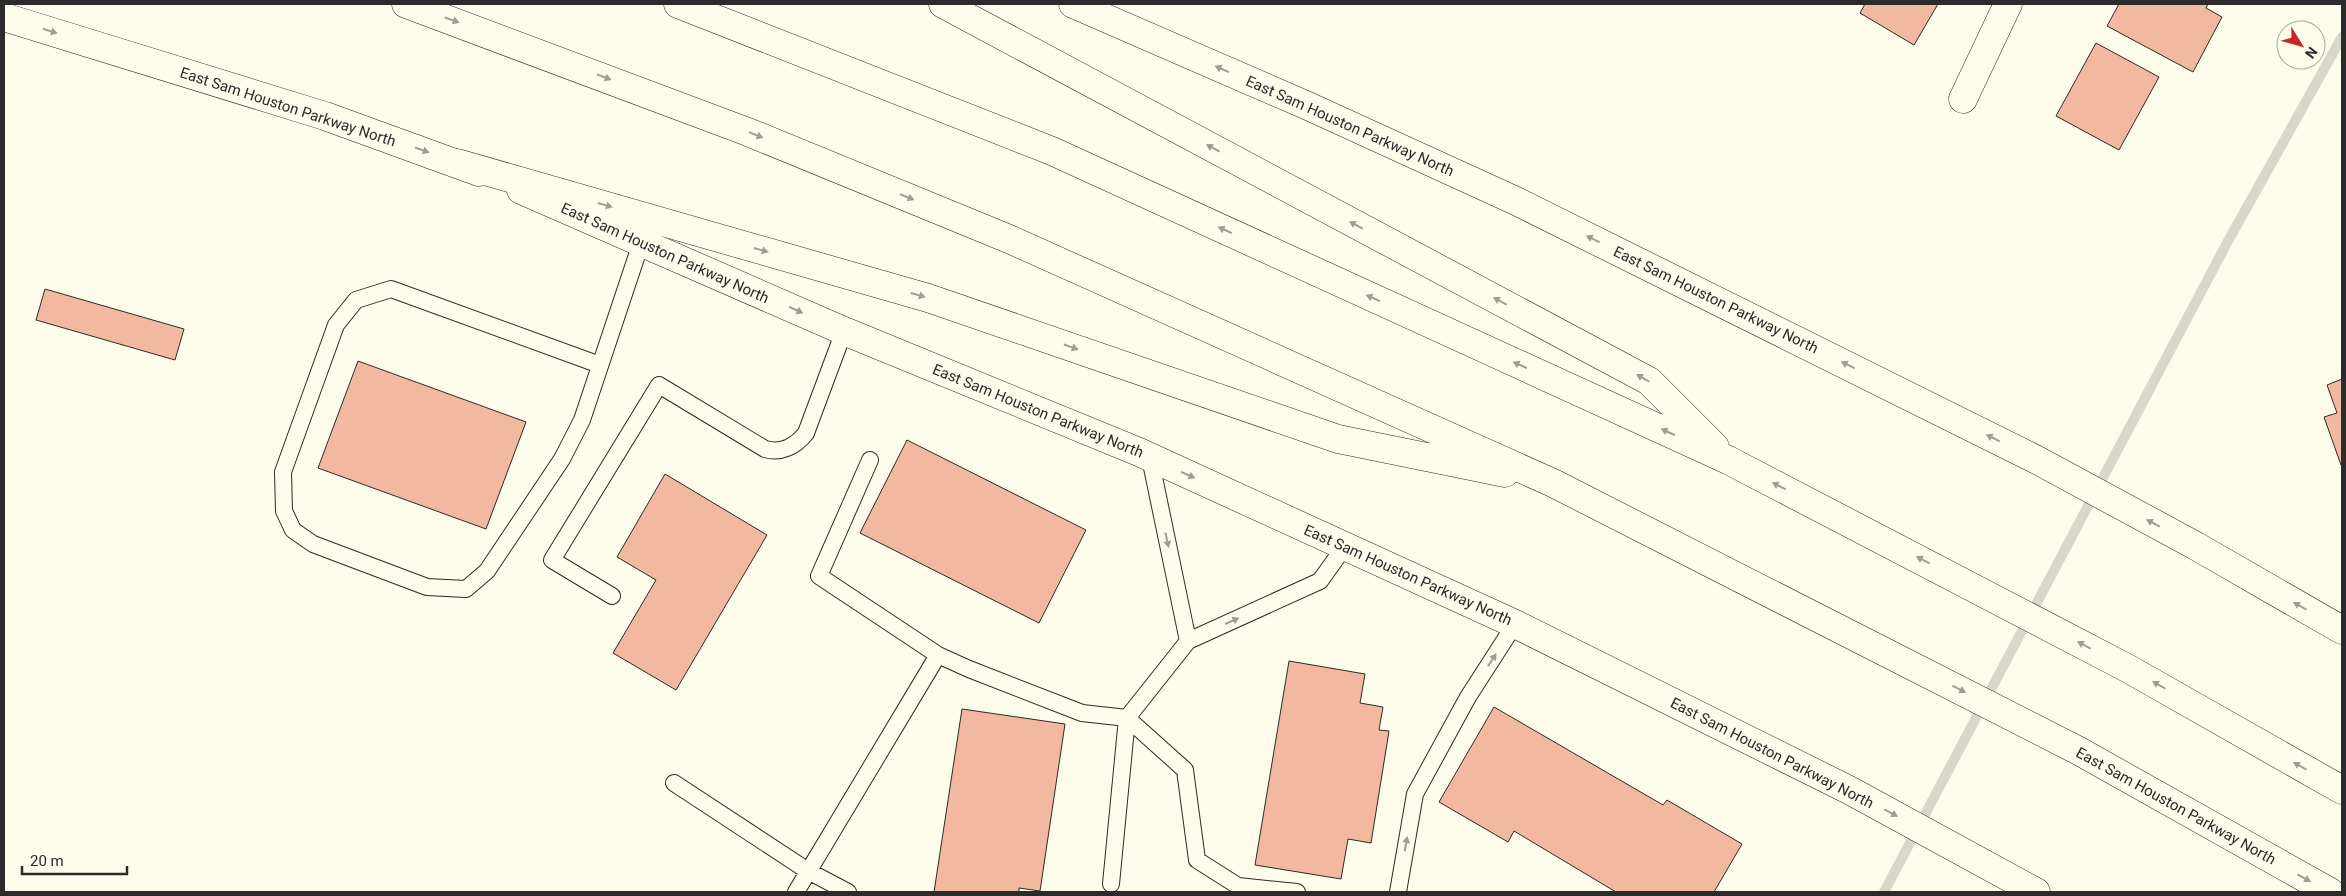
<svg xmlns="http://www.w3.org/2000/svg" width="2346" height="896" font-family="Roboto,sans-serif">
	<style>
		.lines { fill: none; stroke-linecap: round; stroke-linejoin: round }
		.stream { stroke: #d8d7c9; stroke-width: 10 }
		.building { fill: #f2b8a0; stroke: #2b2b2b }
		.service-casing { stroke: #2b2b2b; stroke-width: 18 }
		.minor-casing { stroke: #2b2b2b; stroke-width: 29 }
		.secondary-casing { stroke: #2b2b2b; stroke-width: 29 }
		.motorway-casing { stroke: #2b2b2b; stroke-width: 29 }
		.service { stroke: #fdfbea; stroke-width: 16 }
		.minor { stroke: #fdfbea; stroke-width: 28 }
		.secondary { stroke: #fdfbea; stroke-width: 28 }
		.motorway { stroke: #fdfbea; stroke-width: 28 }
		.oneway { fill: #9e9d94 }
		.labels { text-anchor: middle; stroke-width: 4; stroke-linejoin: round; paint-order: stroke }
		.street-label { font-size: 15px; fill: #2b2b2b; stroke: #fdfbea }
	</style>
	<rect width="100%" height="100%" fill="#fdfbea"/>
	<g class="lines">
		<!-- stream -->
		<path class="stream" d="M1884 892 2228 241 2342 37"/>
	</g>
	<!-- building -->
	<path class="building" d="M1865 4H1938L1914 45 1860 13Z
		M2119 4H2208L2206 8 2222 17 2193 72 2107 26Z
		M2096 43 2159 77 2119 150 2056 116Z
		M45 289 184 329 175 360 36 320Z
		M358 361 526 422 486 529 318 468Z
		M2342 379V464L2341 465 2324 417 2337 413 2327 385Z
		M907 440 1086 530 1039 623 860 533Z
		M665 474 767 535 676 690 613 653 656 580 617 557Z
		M1289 661 1365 674 1360 703 1383 707 1379 730 1389 731 1371 843 1348 839 1341 879 1255 865Z
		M1494 707 1663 805 1667 800 1742 844 1714 892H1616L1514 831 1508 842 1439 802Z
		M962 709 1065 724 1040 891 1019 888V892H934Z"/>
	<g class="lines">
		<defs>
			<path id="service" d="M600 365 391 289 356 300 336 325 283 472 284 511 293 530 313 544 427 587 466 589 487 571 562 459 582 420 641 243
				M1150 458 1188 641
				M870 460 819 576 938 655
				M612 596 552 560 659 385 765 449C781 454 796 446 806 433L844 331
				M674 783 808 871 848 892
				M1111 884 1127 718 1188 641 1320 581 1345 546
				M796 892 938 655 969 669 1082 713 1127 718 1185 770 1197 860 1238 886 1297 892
				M1398 892 1415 794 1468 697 1515 624"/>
			<path id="minor" d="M1963 99 2008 4"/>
			<path id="secondary" d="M1073 4 1308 106 1516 201 2037 460 2196 546 2342 630
				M4 17 325 116 479 172
				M521 190 844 331 1139 452 1515 624 1849 790 2036 892"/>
			<path id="motorway" d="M406 4 748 132 1009 239 1553 483 2079 751 2330 892
				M678 4 1052 151 1728 460 2127 668 2342 790
				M943 4 1649 381 1715 447
				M457 163 928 298 1338 439 1505 473"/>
		</defs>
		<!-- service casing -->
		<use href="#service" class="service-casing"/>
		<!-- minor casing -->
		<use href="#minor" class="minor-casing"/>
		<!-- secondary casing -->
		<use href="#secondary" class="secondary-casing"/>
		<!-- motorway casing -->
		<use href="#motorway" class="motorway-casing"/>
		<!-- service -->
		<use href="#service" class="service"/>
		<!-- minor -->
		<use href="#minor" class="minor"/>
		<!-- secondary -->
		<use href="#secondary" class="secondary"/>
		<!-- motorway -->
		<use href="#motorway" class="motorway"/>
	</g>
	<!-- one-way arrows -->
	<defs><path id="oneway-solid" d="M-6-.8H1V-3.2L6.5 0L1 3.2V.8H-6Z" transform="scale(1.25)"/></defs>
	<g class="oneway">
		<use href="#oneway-solid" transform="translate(452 20) rotate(19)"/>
		<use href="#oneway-solid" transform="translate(50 31) rotate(17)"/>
		<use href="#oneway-solid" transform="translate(1222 69) rotate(-156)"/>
		<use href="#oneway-solid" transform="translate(604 77) rotate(21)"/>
		<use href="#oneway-solid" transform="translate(756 135) rotate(22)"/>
		<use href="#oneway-solid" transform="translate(1213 148) rotate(-152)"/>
		<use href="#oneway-solid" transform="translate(422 150) rotate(19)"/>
		<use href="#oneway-solid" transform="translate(907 197) rotate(22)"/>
		<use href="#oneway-solid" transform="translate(605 205) rotate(16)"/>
		<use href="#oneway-solid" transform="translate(1356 225) rotate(-152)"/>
		<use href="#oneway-solid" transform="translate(1225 230) rotate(-156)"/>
		<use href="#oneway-solid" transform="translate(1593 239) rotate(-154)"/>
		<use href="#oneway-solid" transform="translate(761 250) rotate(16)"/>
		<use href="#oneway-solid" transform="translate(918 295) rotate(16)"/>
		<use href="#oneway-solid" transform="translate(1373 298) rotate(-156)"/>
		<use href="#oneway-solid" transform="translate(1500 301) rotate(-152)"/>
		<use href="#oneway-solid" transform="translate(796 310) rotate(24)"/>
		<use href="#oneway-solid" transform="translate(1071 347) rotate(19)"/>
		<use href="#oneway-solid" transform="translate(1520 365) rotate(-156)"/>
		<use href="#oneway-solid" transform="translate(1848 365) rotate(-154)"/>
		<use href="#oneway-solid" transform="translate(1643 378) rotate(-150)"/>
		<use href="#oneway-solid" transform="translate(1668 432) rotate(-155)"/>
		<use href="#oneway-solid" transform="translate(1993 438) rotate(-154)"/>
		<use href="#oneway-solid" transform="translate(1188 475) rotate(24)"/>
		<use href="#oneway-solid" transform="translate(1779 486) rotate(-153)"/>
		<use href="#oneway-solid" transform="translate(2153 523) rotate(-152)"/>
		<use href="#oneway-solid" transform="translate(1167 540) rotate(78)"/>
		<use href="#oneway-solid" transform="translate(1923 560) rotate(-153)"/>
		<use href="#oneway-solid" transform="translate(2300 606) rotate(-150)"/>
		<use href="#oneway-solid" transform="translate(1232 621) rotate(-24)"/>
		<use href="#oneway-solid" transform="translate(2084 645) rotate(-152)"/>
		<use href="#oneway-solid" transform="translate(1492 660) rotate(-57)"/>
		<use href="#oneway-solid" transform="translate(2159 685) rotate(-150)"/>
		<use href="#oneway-solid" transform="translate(1959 689) rotate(27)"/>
		<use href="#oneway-solid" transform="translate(2300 766) rotate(-150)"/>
		<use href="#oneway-solid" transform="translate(1891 813) rotate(28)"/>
		<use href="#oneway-solid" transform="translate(1406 844) rotate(-80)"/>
		<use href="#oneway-solid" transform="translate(2304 878) rotate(29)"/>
	</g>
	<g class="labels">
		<!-- street labels -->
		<g class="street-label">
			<text transform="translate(288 107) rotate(18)" y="5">East Sam Houston Parkway North</text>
			<text transform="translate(1350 126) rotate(24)" y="5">East Sam Houston Parkway North</text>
			<text transform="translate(665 253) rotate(24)" y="5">East Sam Houston Parkway North</text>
			<text transform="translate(1716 300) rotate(26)" y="5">East Sam Houston Parkway North</text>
			<text transform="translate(1038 411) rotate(22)" y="5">East Sam Houston Parkway North</text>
			<text transform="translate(1408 575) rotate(24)" y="5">East Sam Houston Parkway North</text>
			<text transform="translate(1772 753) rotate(27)" y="5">East Sam Houston Parkway North</text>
			<text transform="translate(2176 806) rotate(29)" y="5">East Sam Houston Parkway North</text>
		</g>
	</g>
	<!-- border -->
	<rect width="2346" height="896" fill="none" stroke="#2b2b2b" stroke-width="10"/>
	<!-- north arrow -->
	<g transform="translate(2301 45) rotate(127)"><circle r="24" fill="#fdfbea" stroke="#a9a89e"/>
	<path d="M0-4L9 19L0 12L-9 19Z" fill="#c62828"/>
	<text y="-8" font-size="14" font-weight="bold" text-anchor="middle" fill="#2b2b2b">N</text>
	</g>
	<!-- scale -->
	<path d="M22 866v8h105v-8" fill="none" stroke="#2b2b2b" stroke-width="2.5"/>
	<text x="30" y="866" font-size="15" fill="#2b2b2b" stroke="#fdfbea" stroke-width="4" paint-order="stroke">20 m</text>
</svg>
